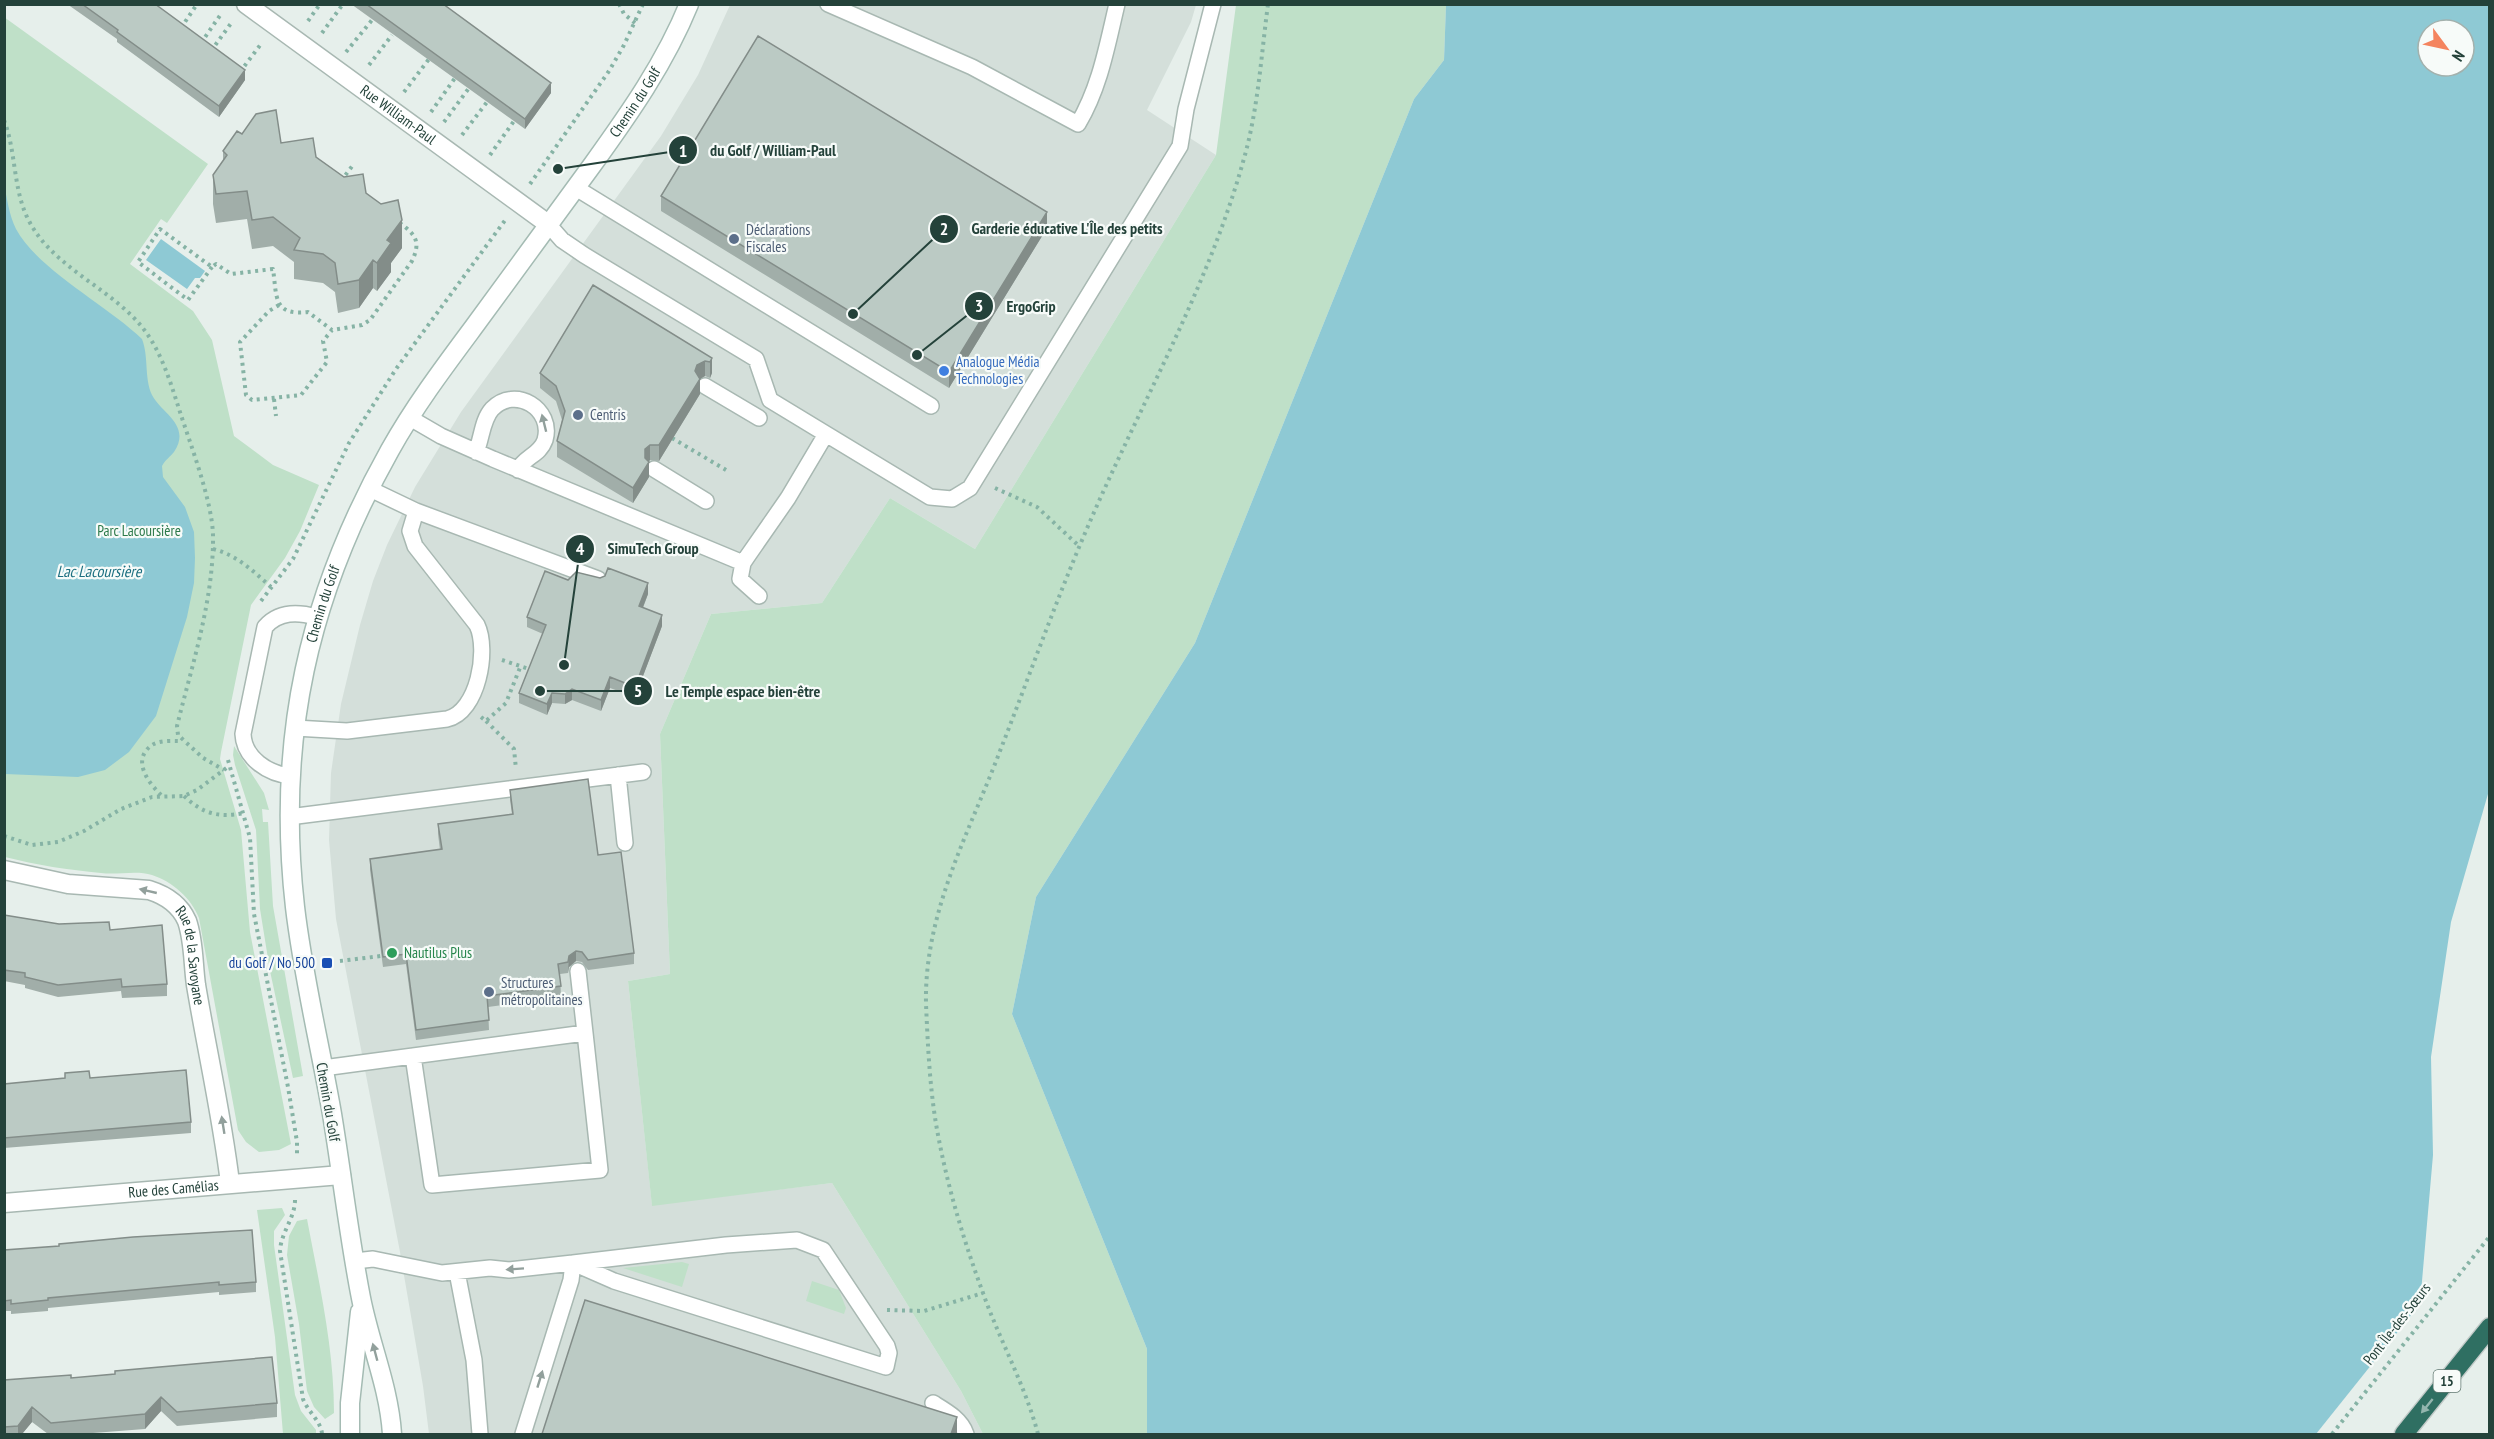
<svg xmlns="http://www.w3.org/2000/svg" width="2494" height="1439" font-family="'PT Sans Narrow',sans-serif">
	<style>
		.built { fill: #d4dfda }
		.green { fill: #bfe0c8 }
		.water { fill: #8ec9d4; fill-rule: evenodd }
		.pier { fill: #e6efeb }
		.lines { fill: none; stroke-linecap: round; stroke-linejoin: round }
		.lane-casing { stroke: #a8b8b2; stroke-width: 18 }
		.street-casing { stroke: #a8b8b2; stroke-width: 21 }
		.secondary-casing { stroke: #a4bbb3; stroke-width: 21 }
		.highway-casing { stroke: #c2cac8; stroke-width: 21 }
		.path { stroke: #86b3a5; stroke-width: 4; stroke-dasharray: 3 4.5; stroke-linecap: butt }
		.lane { stroke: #fff; stroke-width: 15 }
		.street { stroke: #fff; stroke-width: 18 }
		.secondary { stroke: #fff; stroke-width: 18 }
		.highway { stroke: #2f6f62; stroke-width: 18 }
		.wall { fill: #a1aea9 }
		.shaded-wall { fill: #838d89 }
		.building { fill: #bbcac4; stroke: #838d89; stroke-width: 1.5 }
		.oneway { fill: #92a09c }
		.oneway2 { fill: #93b5ae }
		.service-dot { fill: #5c6f8a; stroke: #f7fbf9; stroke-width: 2 }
		.shop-dot { fill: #3f7fe0; stroke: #f7fbf9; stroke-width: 2 }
		.leisure-dot { fill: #2e9e5b; stroke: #f7fbf9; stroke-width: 2 }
		.transit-dot { fill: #1a4fb4; stroke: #f7fbf9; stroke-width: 2 }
		.labels { text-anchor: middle; stroke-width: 4.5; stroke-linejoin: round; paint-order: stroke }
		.shield { fill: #f7fbf9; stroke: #637a73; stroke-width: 1.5 }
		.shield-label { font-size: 14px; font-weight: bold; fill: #24423a }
		.street-label { font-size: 15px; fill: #24423a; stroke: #f7fbf9 }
		.service-label { font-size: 15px; fill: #4e5e75; stroke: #f7fbf9; text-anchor: start }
		.shop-label { font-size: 15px; fill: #366cbe; stroke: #f7fbf9; text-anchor: start }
		.park-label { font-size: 15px; fill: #2d7a4b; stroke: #f7fbf9 }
		.leisure-label { font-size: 15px; fill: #27864d; stroke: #f7fbf9; text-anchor: start }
		.transit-label { font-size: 15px; fill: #164399; stroke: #f7fbf9; text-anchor: end }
		.water-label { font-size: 16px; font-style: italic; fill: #1c6f80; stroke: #f7fbf9 }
		.leader { fill: none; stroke: #24423a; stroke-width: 2 }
		.callout-dot { fill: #24423a; stroke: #f7fbf9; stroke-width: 2 }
		.mark-label { font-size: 18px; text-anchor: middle; font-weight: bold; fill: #fff }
		.callout-label { font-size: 16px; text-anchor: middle; font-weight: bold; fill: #24423a; stroke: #f7fbf9; stroke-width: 4.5; stroke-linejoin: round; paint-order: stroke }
	</style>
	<rect width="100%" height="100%" fill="#e6efeb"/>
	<!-- built -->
	<path class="built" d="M730 5H1196L1191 22 1147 110 1216 155 975 549 890 498 822 603 711 614 660 734 670 974 628 981 652 1205 832 1183 961 1391 983 1434H429L423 1386 400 1252 336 919 329 840 331 773 341 704 360 625 373 581 387 545 415 487 461 412 661 136 698 75Z"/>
	<!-- green -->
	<path class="green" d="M1236 5H1446L1444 60 1414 99 1195 643 1036 897 1012 1014 1147 1349V1434H983L961 1391 832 1183 652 1206 628 981 670 974 660 734 711 614 822 603 890 498 975 549 1216 155Z
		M4 17 208 164 167 223 161 219 130 264 193 311 212 340 234 436 273 465 319 485 300 531 285 558 251 605 221 752 220 759 241 830 250 932 291 1144 279 1150 259 1152 246 1142 238 1130 199 918C191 898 173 882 152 875 137 870 118 875 101 873 69 870 36 865 5 857Z
		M234 746 264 793 269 810 262 809 263 822H268L273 906 303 1076 293 1078 270 971 260 909 256 830 235 765 233 755Z
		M282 1208 285 1215 274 1231V1245L295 1395 301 1411 316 1430V1434H283L275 1337 257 1210Z
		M307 1219C319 1283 334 1347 334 1413L325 1419 314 1407 307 1391 299 1324 287 1255 289 1236 297 1221Z
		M682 1262 689 1264 682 1287 623 1268Z
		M812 1281 839 1290 846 1308 844 1314 806 1301Z"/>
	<!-- water -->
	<path class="water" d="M1446 5H2489L2490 787 2451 922 2431 1057 2433 1155 2420 1304 2414 1434H1147V1349L1012 1014 1036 897 1195 643 1414 99 1444 60ZM2428 30H2464V66H2428Z
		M4 184C7 198 9 215 16 229 37 269 108 306 142 339 149 357 144 378 152 395 161 413 192 425 174 452 170 457 165 460 162 466L163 477 185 507 194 532 195 558 194 583 187 617 156 716 129 752 105 770 78 777 5 774Z
		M161 239 205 271 200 278H195L187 289 146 260Z"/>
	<!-- pier -->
	<path class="pier" d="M2424 1299 2417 1434H2316Z"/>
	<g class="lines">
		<defs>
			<path id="lane" d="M828 4 972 67 1078 124C1100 87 1107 46 1117 4
				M576 188 931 406
				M705 386 759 418
				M410 418 441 436 493 459 743 563 747 557 788 498 826 434 770 400 756 359 584 255 562 240 548 224
				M826 434 930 497 952 499 970 488 1180 146 1186 109 1213 4
				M476 452C482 438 482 420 492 409 515 385 554 409 545 440 540 455 524 457 518 470
				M654 469 706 501
				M416 511 598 579
				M743 563 740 579 759 596
				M295 728 347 731 447 719C478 712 489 650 477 625L415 546 410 531 416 511 370 489
				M618 775 625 843
				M291 776C268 774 244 758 243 734L265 627C279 611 298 612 316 617
				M289 817 643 772
				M578 971 585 1033
				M323 1068 585 1033 600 1170 432 1185 413 1056
				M797 1240 823 1250 887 1346 889 1353 886 1367 614 1281 573 1263 726 1245Z
				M355 1261 373 1259 442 1273 490 1268 509 1270 573 1263 571 1280 523 1434
				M457 1272 474 1360 480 1434
				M933 1403C946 1411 961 1419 966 1434"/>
			<g id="street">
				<path id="s1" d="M246 4 548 224"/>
				<path id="s2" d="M4 870 68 884 149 890C165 895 180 905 187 921 194 941 193 964 196 985 207 1051 222 1116 230 1183"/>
				<path id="s3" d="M4 1203 341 1175"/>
			</g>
			<g id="secondary">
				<path d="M350 1434V1403L360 1312"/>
				<path id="s4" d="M392 1434C389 1387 370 1344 361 1298 349 1237 342 1175 332 1114 320 1045 303 976 295 907 276 739 308 596 390 450 414 407 444 367 473 328 513 273 553 219 593 164 629 114 665 63 689 4"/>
			</g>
			<path id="highway" d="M2404 1434 2490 1327"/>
		</defs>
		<!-- lane casing -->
		<use href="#lane" class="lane-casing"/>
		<!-- street casing -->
		<use href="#street" class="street-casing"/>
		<!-- secondary casing -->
		<use href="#secondary" class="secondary-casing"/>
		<!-- highway casing -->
		<use href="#highway" class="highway-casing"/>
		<!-- path -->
		<path class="path" d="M619 4 624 14 635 23
			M308 21 320 4
			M181 28 197 4
			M322 33 343 4
			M201 43 221 14
			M211 51 232 22
			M346 52 372 20
			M369 65 392 35
			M240 72 261 44
			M404 92 429 59
			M431 112 455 78
			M4 120C16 151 13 187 27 217 48 262 99 283 132 316 159 342 169 378 180 412 191 446 212 501 213 535 214 599 192 665 177 726L178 735 203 758 224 770
			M444 122 469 88
			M462 135 487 102
			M490 155 514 121
			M341 181 353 165
			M530 184 609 71 624 45 643 4
			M212 267 188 300 138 262 160 229 212 267 216 264 231 274 273 269C277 297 273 316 308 312L332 330 362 325 370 320 412 261C421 242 416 235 400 223
			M279 305 269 311 240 342 246 395 252 400 301 395 327 362 323 341 332 330
			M274 399 276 416
			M672 438 726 470
			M995 488 1037 507 1079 546
			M213 549C237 555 253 571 271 587
			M261 601 293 559 349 443 396 369 506 219
			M502 660 532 670
			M481 717 486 721 506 703 521 665
			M486 721 514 749 516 769
			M228 760 250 838 254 914 288 1087 297 1142V1156
			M161 795C148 782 131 760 152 745 160 740 172 741 181 741
			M184 796C203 814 219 818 244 813
			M4 836 32 845 58 842 84 831 121 809 152 797 184 796 197 790 229 766
			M340 961 381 956
			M295 1200C295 1218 281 1232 280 1251L303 1399C308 1412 321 1421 322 1434
			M887 1310 924 1311 983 1293
			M1038 1434C1025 1385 1000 1341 983 1293 965 1244 949 1192 939 1140 930 1096 928 1049 926 1004 924 913 969 833 1000 751 1034 664 1065 575 1104 490 1153 382 1211 276 1243 162 1258 111 1261 57 1268 4
			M2332 1434 2490 1236"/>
		<!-- lane -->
		<use href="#lane" class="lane"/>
		<!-- street -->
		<use href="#street" class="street"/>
		<!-- secondary -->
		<use href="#secondary" class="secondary"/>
		<!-- highway -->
		<use href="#highway" class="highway"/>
	</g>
	<!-- wall -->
	<path class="wall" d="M67 4H155L245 80 219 117 117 42V39Z
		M351 4H443L551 93 525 129Z
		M242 134 281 143 316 157 366 193 402 248 391 263V272L377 291 373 288 359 308 338 313 335 292 323 283 294 279V262L273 246 252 249 247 219 216 223 213 204V175L223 161V151Z
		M661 196 1047 228 949 388 661 211Z
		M712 358V373L710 378 705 376 700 379V394L659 461 650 460 649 462V477L633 503 557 457V441L562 420 556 401 540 388V373Z
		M568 580 648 594 643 608 662 626 635 697 610 688 601 711 572 700 565 704 552 703 547 715 519 703V693L543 634 527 627V617Z
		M510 790 598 855 634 953V964L588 970 582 962 576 961 569 967 568 973 560 974 561 997 488 1007 489 1030 416 1040 406 964 383 967 370 870V859L440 850 438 834V824L512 814 510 800Z
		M4 915 59 924 110 930 167 984V996L122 998 121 991 58 997 25 988V985L4 981Z
		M90 1078 191 1122V1133L4 1148V1084Z
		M4 1250 256 1282V1292L219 1295V1292L48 1308V1311L11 1314V1311H4Z
		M71 1378 277 1403V1417L177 1426 161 1411 145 1429 80 1434H48L32 1422 22 1434H4V1380Z"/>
	<!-- shaded-wall -->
	<path class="shaded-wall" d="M245 70V80L219 117V106Z
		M551 83V93L525 129V119Z
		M1047 212V228L949 388V372Z
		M402 220V248L391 263V272L377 291V263L387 240Z
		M373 260V288L359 308V280Z
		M712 358V373L710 378V362Z
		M705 361V376L700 379V394L659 461V445L695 371 697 365Z
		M650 445V460L645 464 649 462V477L633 503V488L645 449Z
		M648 583V594L639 617V606Z
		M662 615V626L635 697V687Z
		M610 677V688L601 711V700Z
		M572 689V700L565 704V694Z
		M552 693V703L547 715V704Z
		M576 951V961L569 967 568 973 569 956Z
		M161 1397V1411L145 1429V1414Z
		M32 1407V1422L22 1434H18V1426Z
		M957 1417V1434H951Z"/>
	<!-- building -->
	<path class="building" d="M82 4H155L245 70 219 106 117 32 118 30Z
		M366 4H443L551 83 525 119Z
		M758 36 1047 212 949 372 661 196Z
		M276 110 281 143 313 138 316 157 344 177 363 174 366 193 381 204 398 200 402 220 387 240 391 243 377 263 373 260 359 280 338 284 335 263 323 254 294 250 300 238 273 217 252 220 247 191 216 194 213 175 227 155 223 151 237 131 242 134 256 114Z
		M593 285 712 358 710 362 705 361 697 365 695 371 700 379 659 445H650L645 449V458L649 462 633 488 557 441 565 411 556 386 540 373Z
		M608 568 648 583 639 606 662 615 635 687 610 677 601 700 572 689 565 694 552 693 547 704 519 693 546 625 527 617 545 571 568 580 576 572 600 578 605 576Z
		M588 779 598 855 621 852 634 953 588 960 582 952 576 951 569 956 568 962 558 964 561 986 487 996 489 1020 416 1030 406 954 383 957 370 859 442 849 438 824 513 814 510 790Z
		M4 915 59 924 109 922 110 930 162 925 167 984 122 987 121 979 58 985 25 977V973L4 970Z
		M186 1070 191 1122 4 1138V1084L65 1078V1073L89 1071 90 1078Z
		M252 1230 256 1282 219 1285V1282L48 1298V1300L11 1304V1300L4 1301V1250L59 1246V1244L133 1237Z
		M585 1300 957 1417 951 1434H542Z
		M272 1357 277 1403 177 1412 161 1397 145 1414 51 1423 32 1407 18 1426 4 1427V1380L71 1375V1378L115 1374V1371Z"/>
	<!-- one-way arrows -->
	<defs><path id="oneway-solid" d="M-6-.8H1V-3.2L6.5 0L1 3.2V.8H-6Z" transform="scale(1.5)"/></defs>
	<g class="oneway">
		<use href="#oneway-solid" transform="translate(544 423) rotate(-104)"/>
		<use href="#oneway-solid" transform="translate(148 891) rotate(-167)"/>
		<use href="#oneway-solid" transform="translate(223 1125) rotate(-99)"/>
		<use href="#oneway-solid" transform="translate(515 1269) rotate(176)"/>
		<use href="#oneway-solid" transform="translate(375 1352) rotate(-105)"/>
		<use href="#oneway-solid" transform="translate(540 1379) rotate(-73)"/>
	</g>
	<use class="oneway2" href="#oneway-solid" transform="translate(2427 1406) rotate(129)"/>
	<!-- markers -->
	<g class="service-dot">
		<circle cx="734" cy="239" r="6"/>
		<circle cx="578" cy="415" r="6"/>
		<circle cx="489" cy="992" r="6"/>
	</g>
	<circle class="shop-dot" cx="944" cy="371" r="6"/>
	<circle class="leisure-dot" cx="392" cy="953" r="6"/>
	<rect class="transit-dot" x="321" y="957" width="12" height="12" rx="3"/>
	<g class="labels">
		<!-- shield labels -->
		<rect class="shield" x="2433.5" y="1370" width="27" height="22" rx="4.5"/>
		<g class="shield-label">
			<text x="2447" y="1386">15</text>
		</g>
		<!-- street labels -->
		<g class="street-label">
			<text dy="5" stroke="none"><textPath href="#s4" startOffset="1437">Chemin du Golf</textPath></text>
			<text dy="5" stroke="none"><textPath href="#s1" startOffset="188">Rue William-Paul</textPath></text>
			<text dy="5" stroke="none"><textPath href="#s4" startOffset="843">Chemin du Golf</textPath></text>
			<text dy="5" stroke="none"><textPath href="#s2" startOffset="232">Rue de la Savoyane</textPath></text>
			<text transform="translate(328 1102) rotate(80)" y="5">Chemin du Golf</text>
			<text dy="5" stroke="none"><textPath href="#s3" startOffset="170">Rue des Camélias</textPath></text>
			<text transform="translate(2397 1324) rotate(-52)" y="5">Pont Île-des-Sœurs</text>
		</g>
		<!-- service labels -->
		<g class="service-label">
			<text x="746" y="235">Déclarations<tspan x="746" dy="17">Fiscales</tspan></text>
			<text x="590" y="420">Centris</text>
			<text x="501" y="988">Structures<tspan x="501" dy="17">métropolitaines</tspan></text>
		</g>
		<!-- shop labels -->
		<g class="shop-label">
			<text x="956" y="367">Analogue Média<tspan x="956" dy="17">Technologies</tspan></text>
		</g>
		<!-- park labels -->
		<g class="park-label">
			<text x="139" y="536">Parc Lacoursière</text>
		</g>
		<!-- leisure labels -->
		<g class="leisure-label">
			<text x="404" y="958">Nautilus Plus</text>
		</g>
		<!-- transit labels -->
		<g class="transit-label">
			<text x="315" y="968">du Golf / No 500</text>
		</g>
		<!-- water labels -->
		<g class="water-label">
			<text x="99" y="577">Lac Lacoursière</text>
		</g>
	</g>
	<!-- callouts -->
	<path class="leader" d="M558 169L683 150M853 314L944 229M917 355L979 306M564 665L580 549M540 691L638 691"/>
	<g class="callout-dot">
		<circle cx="558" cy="169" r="6"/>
		<circle cx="853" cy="314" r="6"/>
		<circle cx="917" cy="355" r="6"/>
		<circle cx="564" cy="665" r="6"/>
		<circle cx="540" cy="691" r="6"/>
		<circle cx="683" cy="150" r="15"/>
		<circle cx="944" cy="229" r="15"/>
		<circle cx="979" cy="306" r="15"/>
		<circle cx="580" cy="549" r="15"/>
		<circle cx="638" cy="691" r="15"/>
	</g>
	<g class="mark-label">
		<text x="683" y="157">1</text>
		<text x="944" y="235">2</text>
		<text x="979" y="312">3</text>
		<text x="580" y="555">4</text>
		<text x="638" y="697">5</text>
	</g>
	<g class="callout-label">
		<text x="773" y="156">du Golf / William-Paul</text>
		<text x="1067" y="234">Garderie éducative L'Île des petits</text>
		<text x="1031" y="312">ErgoGrip</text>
		<text x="653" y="554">SimuTech Group</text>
		<text x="743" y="697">Le Temple espace bien-être</text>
	</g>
	<!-- border -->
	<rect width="2494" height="1439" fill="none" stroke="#24423a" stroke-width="12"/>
	<!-- north arrow -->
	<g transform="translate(2446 48) rotate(123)"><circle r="28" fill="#f7fbf9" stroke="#a3b1ad" stroke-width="1.5"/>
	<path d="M0-4.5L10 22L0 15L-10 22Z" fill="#f4845f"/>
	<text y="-9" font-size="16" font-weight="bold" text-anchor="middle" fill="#24423a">N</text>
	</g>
</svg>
